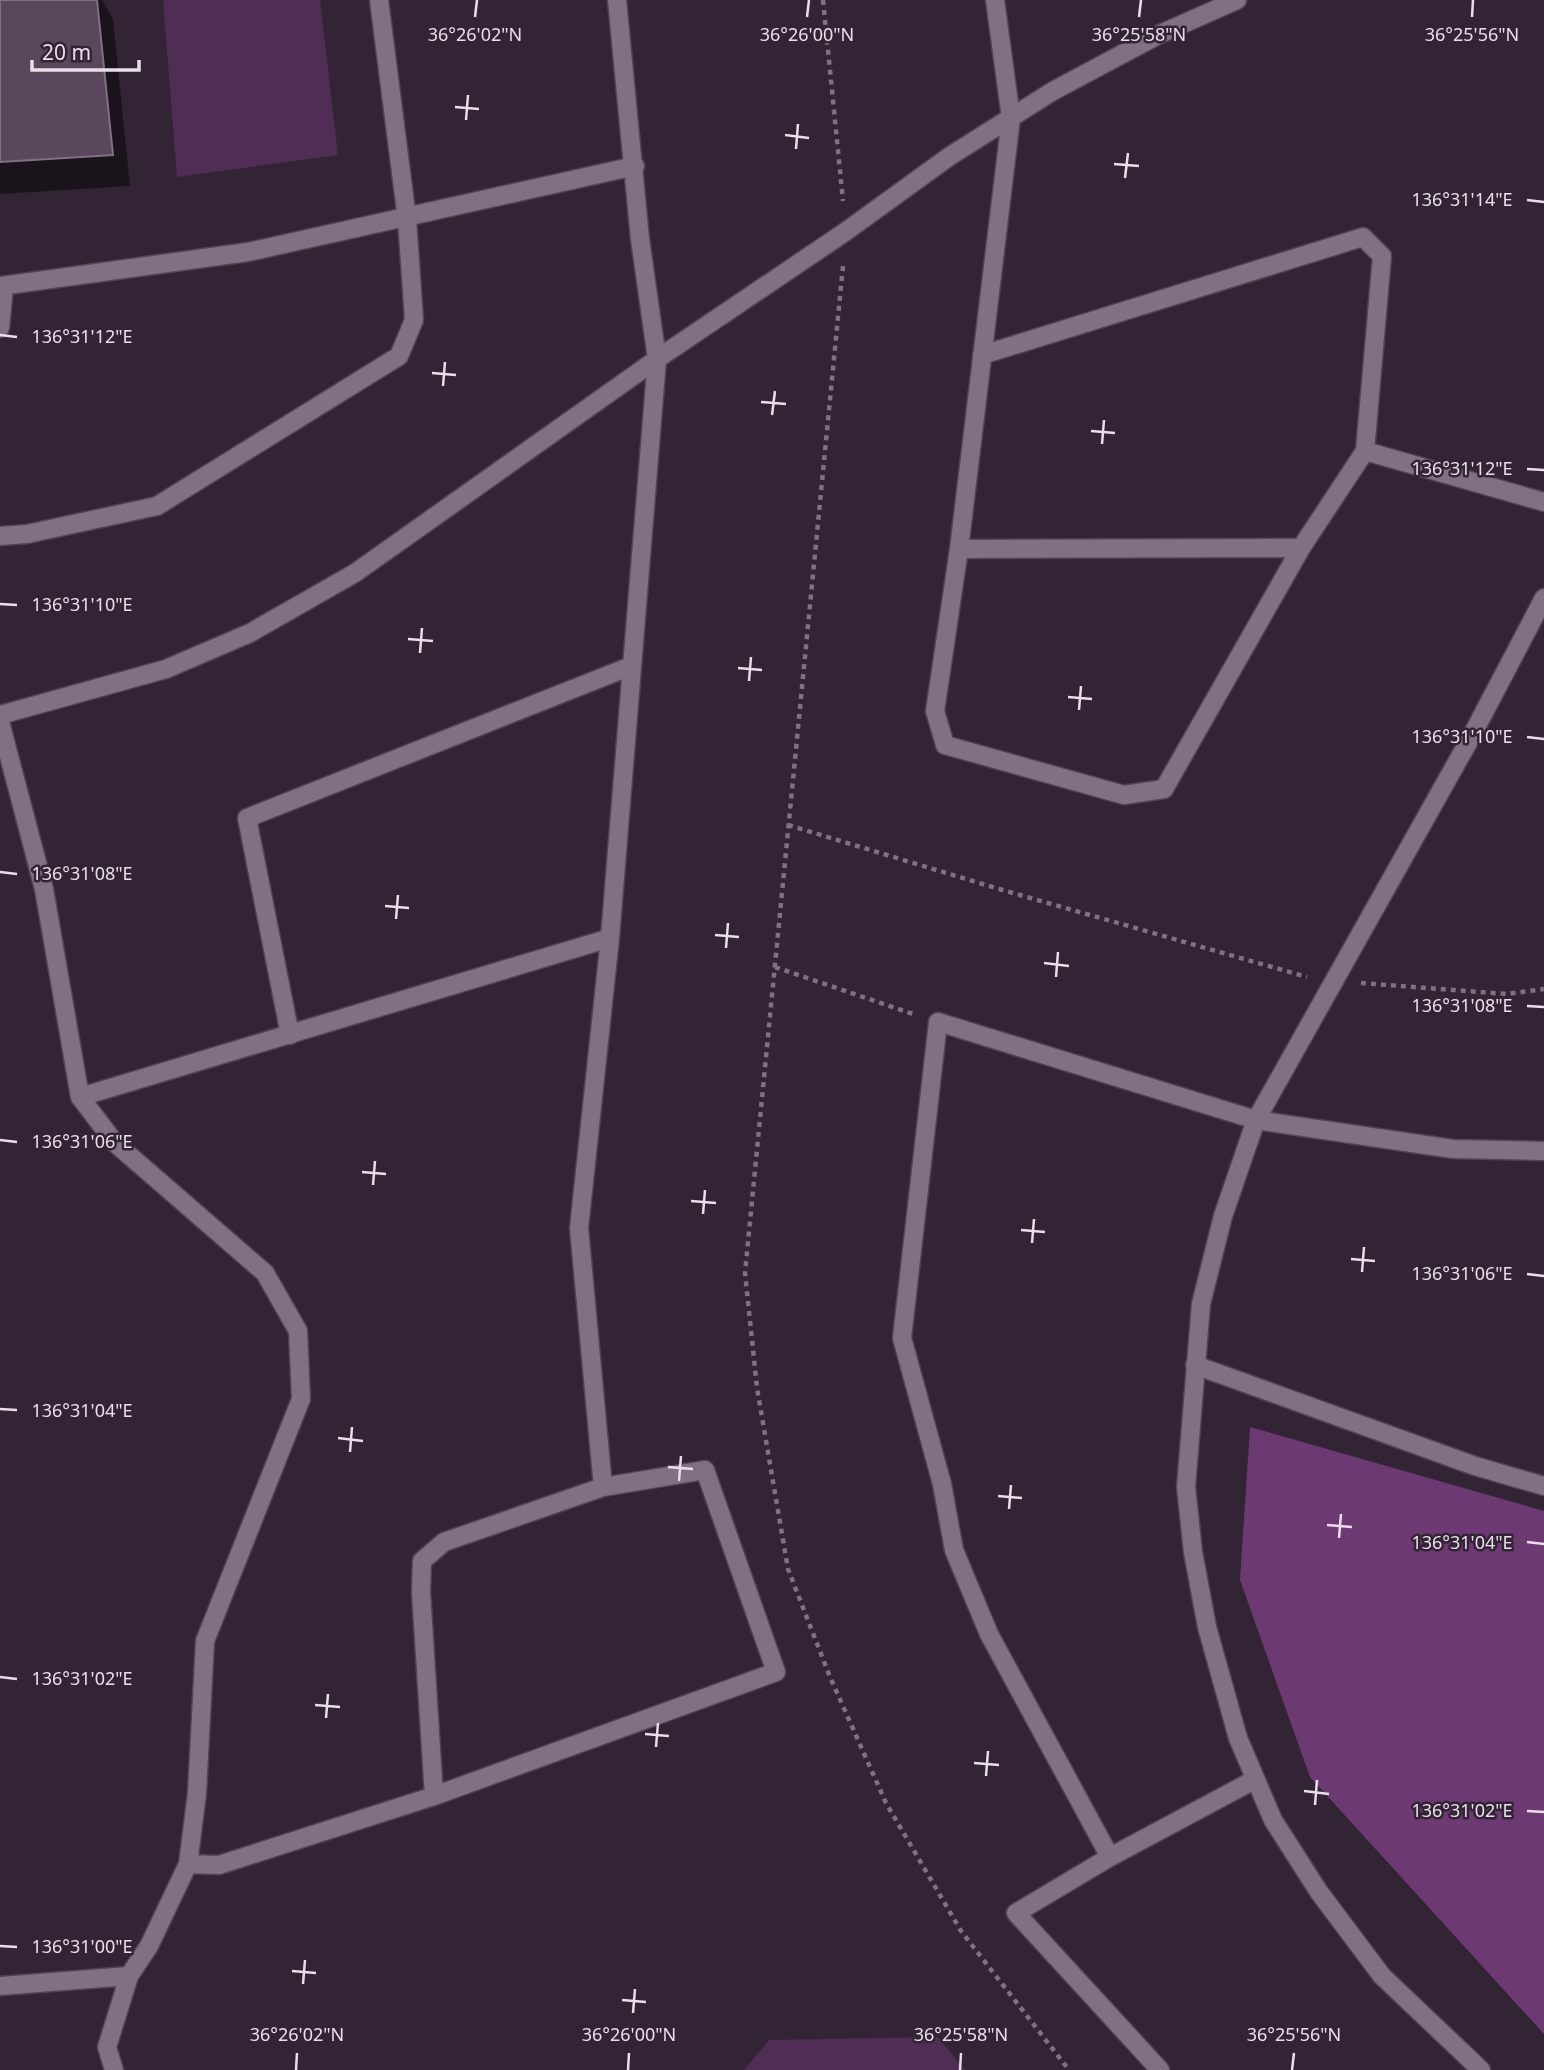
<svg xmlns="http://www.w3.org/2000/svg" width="1544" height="2070" font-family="'Noto Sans',sans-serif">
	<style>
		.green { fill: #502d54 }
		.forest { fill: #6d3973 }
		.shadow { fill: #0007 }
		.building { fill: #59485b; stroke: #816f83; stroke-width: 2 }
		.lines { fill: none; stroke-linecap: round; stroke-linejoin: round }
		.street-casing { stroke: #514352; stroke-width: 21 }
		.secondary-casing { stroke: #514352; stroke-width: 21 }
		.path { stroke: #7e7180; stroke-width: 4.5; stroke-dasharray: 5 5; stroke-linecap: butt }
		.street { stroke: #816f83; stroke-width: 18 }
		.secondary { stroke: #816f83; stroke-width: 18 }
		.ticks { fill: none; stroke: #e9deea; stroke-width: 2.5 }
		.ticks-label { font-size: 18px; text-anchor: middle; fill: #e9deea; stroke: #332435; stroke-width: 5; stroke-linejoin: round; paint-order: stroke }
	</style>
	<rect width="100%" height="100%" fill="#332435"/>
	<!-- green -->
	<path class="green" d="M163 0H320L338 155 177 177Z
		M938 2037 965 2070H744L769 2040Z"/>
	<!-- forest -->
	<path class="forest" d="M1250 1427 1544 1511V2034L1310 1777 1240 1580Z"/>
	<!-- shadow -->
	<path class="shadow" d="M0 0H102L113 19 130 186 0 194Z"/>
	<!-- building -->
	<path class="building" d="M0 0H97L113 155 0 162Z"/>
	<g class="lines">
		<defs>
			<path id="street" d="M995 0 1011 118 959 549 1301 548 1365 451 1544 502
				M0 286 248 252 635 166
				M0 328 4 287
				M982 355 1363 237 1382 256 1365 451
				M0 536 27 534 157 506 399 356 414 320 407 219 379 0
				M959 549 935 711 945 745 1124 795 1164 789 1301 548
				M0 722 44 889 80 1097 115 1143 265 1273 298 1331 301 1399 205 1641 197 1793 188 1864 149 1946 129 1976 107 2047 114 2070
				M290 1035 247 818 631 666
				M80 1097 610 938
				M1195 1365 1475 1466 1544 1486
				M434 1796 776 1672 705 1470 603 1487
				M1110 1857 989 1634 954 1550 942 1484 902 1338 938 1022 1256 1120 1453 1149 1544 1151
				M188 1864 219 1865 434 1796 421 1592 422 1561 444 1542 603 1487 579 1228 610 938 657 359 640 239 617 0
				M0 1986 129 1976
				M1160 2070 1016 1913 1110 1857 1254 1780"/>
			<path id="secondary" d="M0 715 166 669 250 633 355 573 657 359 845 232 950 156 1053 91 1158 35 1237 0
				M1481 2070 1382 1976 1319 1892 1273 1820 1238 1738 1207 1627 1193 1552 1186 1487 1201 1304 1223 1216 1256 1120 1470 739 1544 598"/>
		</defs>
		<!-- street casing -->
		<use href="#street" class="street-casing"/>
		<!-- secondary casing -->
		<use href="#secondary" class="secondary-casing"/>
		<!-- path -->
		<path class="path" d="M823 0 843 201
			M843 266 745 1273 757 1388 788 1569 830 1677 886 1803 961 1931 1069 2070
			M788 825 999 889 1307 977
			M775 967 913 1014
			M1361 983 1507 994 1544 989"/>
		<!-- street -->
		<use href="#street" class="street"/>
		<!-- secondary -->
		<use href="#secondary" class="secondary"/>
	</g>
	<!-- ticks -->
	<path class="ticks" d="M475 17 477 0M807 17 809 0M1139 17 1141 0M1472 17 1473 0M455 107 479 109M466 120 468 95M785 135 809 138M796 149 798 124M1114 164 1139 166M1125 178 1128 153M1527 200 1544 202M0 335 17 337M432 373 456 375M443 386 445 362M761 402 786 404M772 415 775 391M1091 431 1115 433M1102 444 1104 420M1527 469 1544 470M0 604 17 605M408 639 433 641M420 653 422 628M738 668 762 670M749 681 751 657M1068 697 1092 699M1079 710 1081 686M1527 737 1544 739M0 872 17 874M385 906 409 908M396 919 398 895M715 935 739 937M726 948 728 923M1044 963 1069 966M1056 977 1058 952M1527 1006 1544 1007M0 1140 17 1142M362 1172 386 1174M373 1185 375 1161M691 1201 716 1203M703 1214 705 1190M1021 1230 1045 1232M1032 1243 1034 1219M1351 1259 1375 1261M1362 1272 1364 1247M1527 1274 1544 1276M0 1409 17 1410M338 1438 363 1441M350 1452 352 1427M668 1467 693 1469M679 1481 681 1456M998 1496 1022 1498M1009 1509 1011 1485M1327 1525 1352 1527M1339 1538 1341 1514M1527 1542 1544 1544M0 1677 17 1679M315 1705 340 1707M326 1718 328 1694M645 1734 669 1736M656 1747 658 1723M974 1763 999 1765M986 1776 988 1751M1304 1791 1329 1794M1315 1805 1317 1780M1527 1811 1544 1812M0 1946 17 1947M292 1971 316 1973M303 1984 305 1960M622 2000 646 2002M633 2013 635 1989M296 2070 297 2053M628 2070 629 2053M960 2070 961 2053M1292 2070 1294 2053"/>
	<g class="ticks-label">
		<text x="475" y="41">36°26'02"N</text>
		<text x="807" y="41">36°26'00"N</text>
		<text x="1139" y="41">36°25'58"N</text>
		<text x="1472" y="41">36°25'56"N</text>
		<text x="1462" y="206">136°31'14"E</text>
		<text x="82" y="343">136°31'12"E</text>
		<text x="1462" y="475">136°31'12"E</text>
		<text x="82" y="611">136°31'10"E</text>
		<text x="1462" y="743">136°31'10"E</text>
		<text x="82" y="880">136°31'08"E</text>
		<text x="1462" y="1012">136°31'08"E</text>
		<text x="82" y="1148">136°31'06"E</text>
		<text x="1462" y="1280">136°31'06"E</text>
		<text x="82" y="1417">136°31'04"E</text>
		<text x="1462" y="1549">136°31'04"E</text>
		<text x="82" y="1685">136°31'02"E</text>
		<text x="1462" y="1817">136°31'02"E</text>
		<text x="82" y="1953">136°31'00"E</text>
		<text x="297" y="2041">36°26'02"N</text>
		<text x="629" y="2041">36°26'00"N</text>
		<text x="961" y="2041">36°25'58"N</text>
		<text x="1294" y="2041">36°25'56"N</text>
	</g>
	<!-- scale -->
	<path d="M32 60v10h107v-10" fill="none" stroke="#e9deea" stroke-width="3.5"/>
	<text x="42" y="60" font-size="21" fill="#e9deea" stroke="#332435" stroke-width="5" paint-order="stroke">20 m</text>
</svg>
